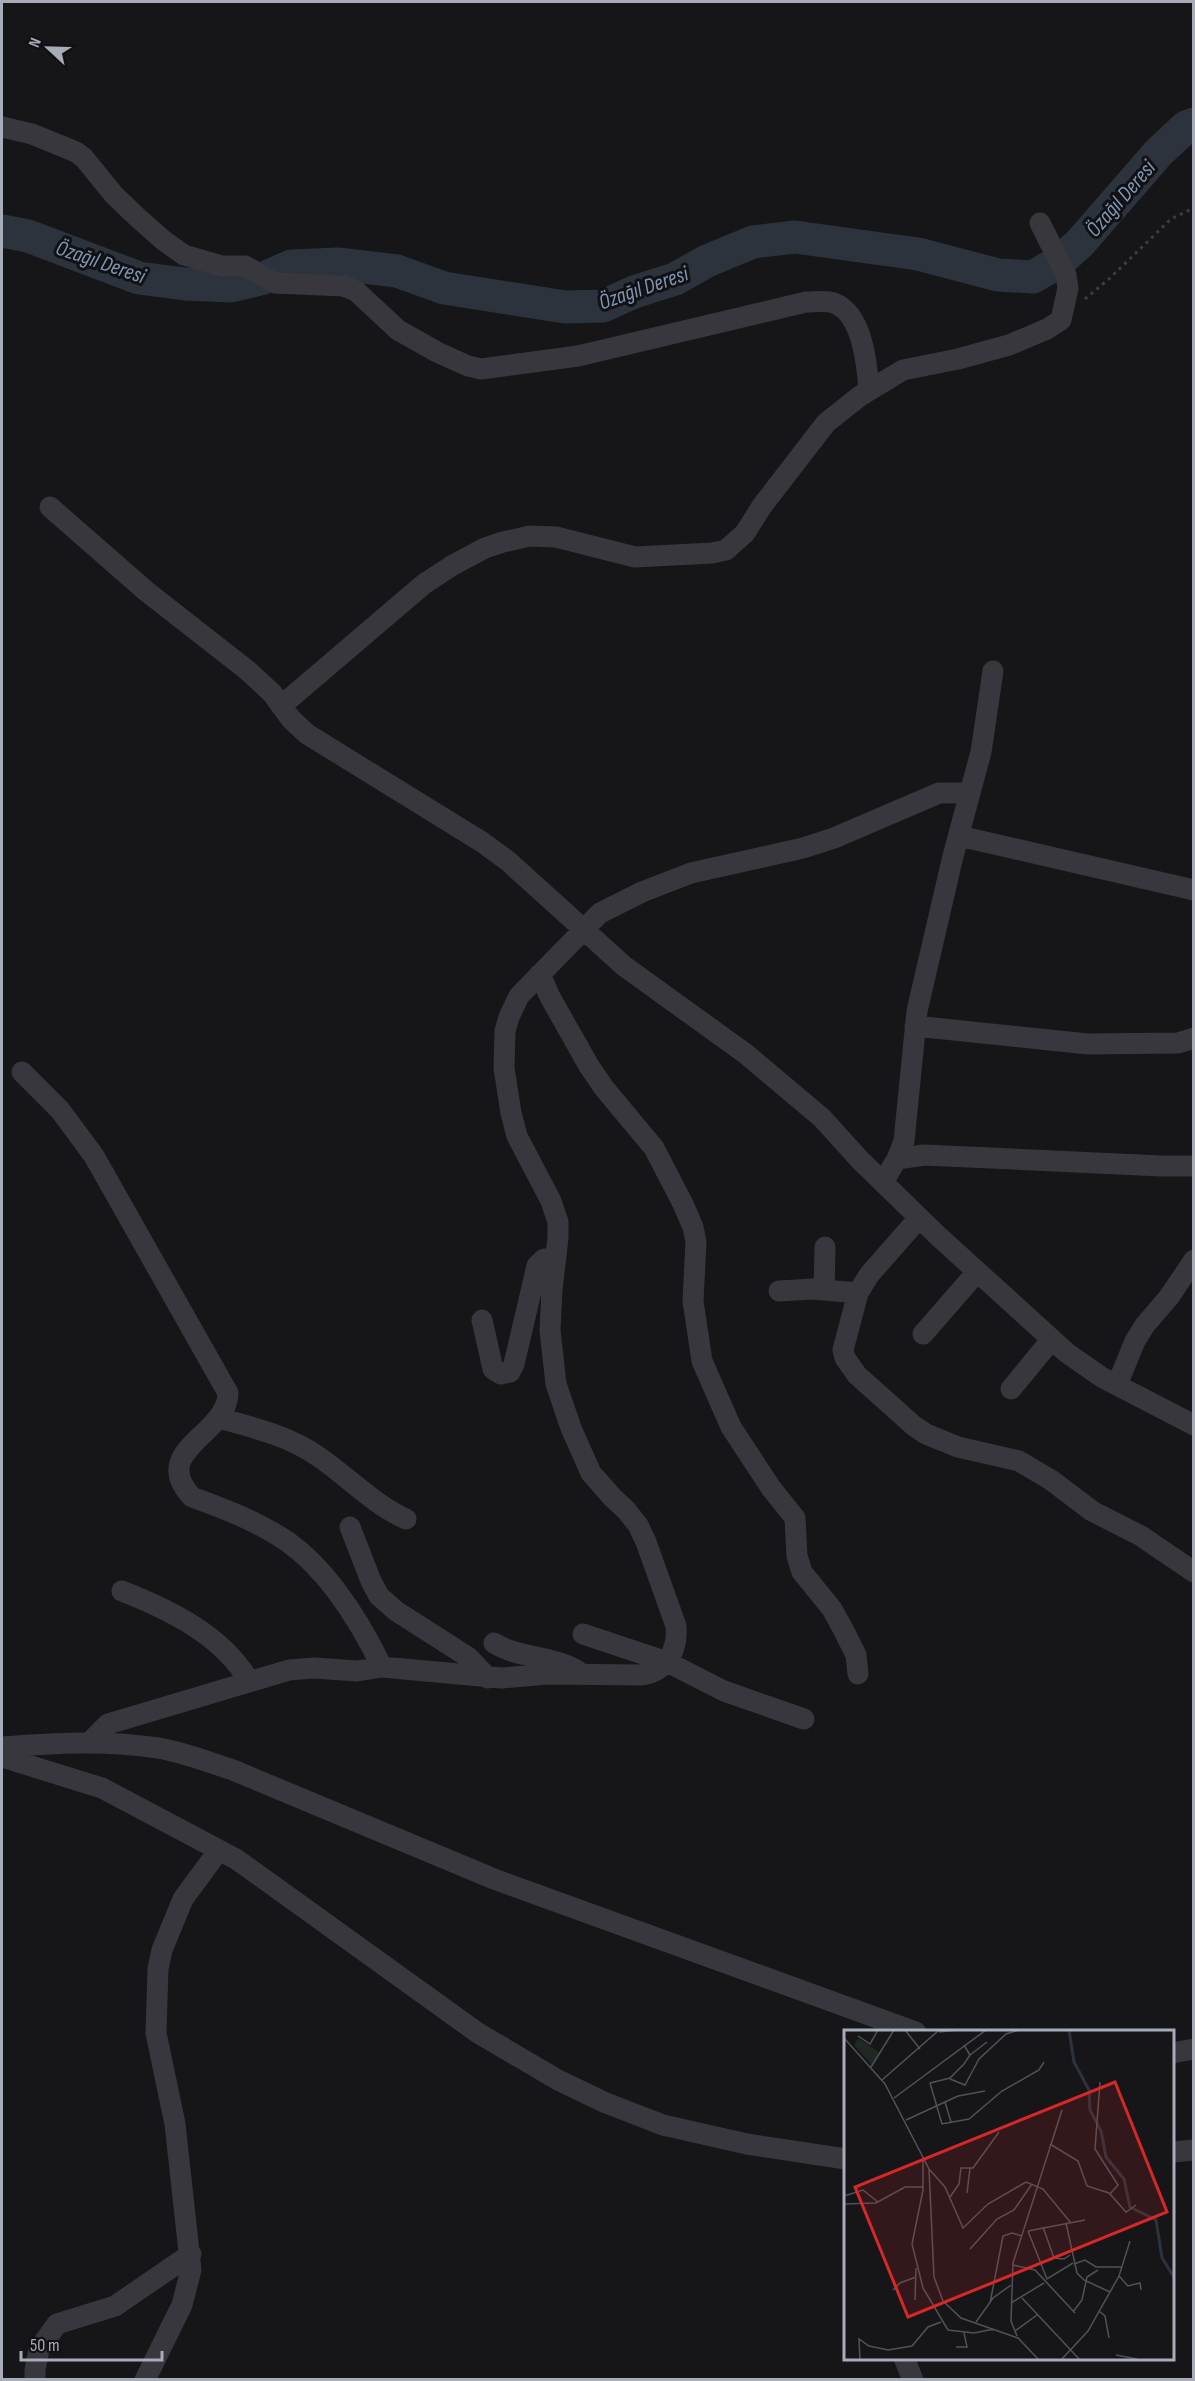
<svg xmlns="http://www.w3.org/2000/svg" width="1195" height="2381" font-family="'Sofia Sans Condensed',sans-serif">
	<style>
		.lines { fill: none; stroke-linecap: round; stroke-linejoin: round }
		.river { stroke: #2c333c; stroke-width: 33 }
		.path { stroke: #3d3e44; stroke-width: 3; stroke-dasharray: 3 4.5; stroke-linecap: butt }
		.minor { stroke: #37373d; stroke-width: 21 }
		.labels { text-anchor: middle; stroke-width: 6; stroke-linejoin: round; paint-order: stroke }
		.water-label { font-size: 22px; font-style: italic; fill: #7f96b3; stroke: #111113 }
		.inset-river { fill: none; stroke: #2c333c; stroke-width: 3 }
		.inset-road { fill: none; stroke: #505258; stroke-width: 1.5 }
		.view { fill: #d62828; fill-opacity: 0.15; stroke: #d62828; stroke-width: 3 }
		.inset-edge { fill: none; stroke: #a8abb8; stroke-width: 3 }
	</style>
	<rect width="100%" height="100%" fill="#161618"/>
	<g class="lines">
		<!-- river -->
		<path class="river" d="M2 231 28 236 139 278 185 284 231 286 264 278 291 266 338 264 397 271 444 288 565 307 603 306 634 292 675 279 707 261 753 242 795 237 918 254 998 275 1033 277 1060 261 1080 243 1159 152 1186 127 1194 124"/>
		<!-- path -->
		<path class="path" d="M1085 299 1110 278 1171 219 1194 208"/>
		<!-- minor -->
		<path class="minor" d="M2 127 32 134 76 152 84 158 114 195 137 217 163 240 184 255 222 266H245L275 283 344 286 356 291 398 330 437 352 468 366 481 369 578 356 806 302C815 302 825 300 834 303 863 314 867 365 869 390
			M50 507 146 591 247 670 272 693 291 719 307 734 482 842 508 861 624 966 746 1054 822 1118 860 1160 937 1235 1067 1353 1103 1378 1194 1425
			M281 706 424 584 453 565 485 548 503 542 530 536 556 537 635 557 712 553 726 550 745 533 762 506 826 423 860 396 903 370 958 359 1009 345 1047 329 1061 320 1068 288 1066 275 1040 223
			M959 836 1194 890
			M540 974 550 997 589 1066 604 1088 654 1148 683 1204 693 1227 696 1242 693 1301 702 1361 731 1427 771 1488 795 1518 797 1556 802 1572 832 1609 843 1629 856 1655 858 1674
			M915 1026 1088 1044 1178 1043 1194 1038
			M22 1072 60 1110 94 1156 228 1393C228 1435 148 1450 192 1497 225 1509 259 1522 288 1542 330 1572 360 1622 382 1667
			M897 1159 924 1155 1161 1166H1194
			M883 1182 897 1159 904 1141 917 1011 953 856 981 752 993 671
			M919 1218 869 1275 858 1293 843 1350 845 1358 857 1375 914 1426 926 1434 958 1447 1019 1461 1051 1480 1092 1511 1141 1536 1194 1572
			M824 1290 825 1247
			M779 1291 813 1289 858 1293
			M482 1320 493 1369 501 1374 510 1372 514 1364 537 1266 544 1259 556 1257
			M923 1334 977 1272
			M1117 1385 1135 1341 1145 1325 1169 1297 1194 1260
			M1011 1389 1052 1339
			M218 1418C252 1427 289 1436 319 1457 348 1477 373 1504 406 1519
			M350 1527 371 1581 379 1596 396 1611 468 1657 488 1678
			M122 1591C170 1610 222 1635 249 1681
			M583 1634 667 1662 724 1691 804 1719
			M494 1643C520 1659 551 1655 578 1671
			M90 1742 108 1724 289 1670 314 1668 357 1671 382 1667 502 1678 548 1674 642 1675C667 1671 678 1650 676 1626L646 1542 638 1525 626 1510 613 1498 591 1473 571 1428 556 1384 550 1330 552 1290 558 1238V1222L551 1201 517 1136 511 1113 504 1068 505 1031 509 1017 519 996 600 913 642 892 691 873 803 848 834 838 939 793H970
			M2 1747C54 1743 106 1740 158 1748 183 1752 208 1762 233 1770L494 1879 916 2032
			M2 1757 102 1788 236 1859 478 2033 558 2080 606 2103 663 2125 747 2144 846 2159
			M1172 2053 1194 2049
			M1172 2152 1194 2150
			M904 2358 913 2380
			M35 2380V2370L39 2349 57 2324 115 2306 191 2254
			M145 2380 182 2305 191 2270 175 2124 156 2033 158 1969 162 1950 183 1899 219 1850"/>
	</g>
	<g class="labels">
		<!-- water labels -->
		<g class="water-label">
			<text transform="translate(1120 198) rotate(-49)" y="8">Özağıl Deresi</text>
			<text transform="translate(101 261) rotate(19)" y="8">Özağıl Deresi</text>
			<text transform="translate(643 287) rotate(-19)" y="8">Özağıl Deresi</text>
		</g>
	</g>
	<!-- overview -->
	<g transform="translate(844 2030)">
		<rect width="330" height="330" fill="#161618"/>
		<path d="M14 8 36 23 28 35 10 15Z" fill="#202822"/>
		<path class="inset-river" d="M225 0 230 32 245 60 246 80 257 101 262 127 280 149 286 177 312 190 318 228 330 247"/>
		<path class="inset-road" d="M61 0 76 19M95 2 114 0M14 6 26 14 34 0M0 8 41 54 85 139 90 247 99 271 117 288 174 308 195 330M120 15 126 25 120 34 106 48 86 53 98 94 125 89 158 61 195 40 200 32M126 25 143 12M27 37 50 0M106 49 121 55 135 29 162 4 175 0M38 50 94 1M256 52 251 119 274 155 266 164M50 68 142 0M101 72 107 92M62 90 114 66 141 61M206 114 234 131 243 156 265 163 282 182 292 175M79 129V160L68 214 79 258 104 300 130 303 150 299M85 139 101 157 119 198 144 174 182 152 199 159 227 193M123 163 126 138M0 166 19 160 34 172M106 167 115 154 117 138H129L155 102M0 174 32 173 61 157H79M222 193 233 243 240 250 266 262M199 197 210 228 220 229 226 225M184 201 203 249 229 233M184 201 241 190M126 219 153 189 170 180 188 154M230 234 241 230 252 237H278M169 235 191 240 231 283M275 246 284 256 296 253 297 260M49 260 56 253 72 247M178 268 236 330M71 270 72 238M146 273 159 206 168 203 178 206M167 273 200 253M255 281 261 286 265 308M229 282 238 270 243 247 254 240M132 292 149 268 167 255M171 301 193 285M173 306 167 291 169 233 218 80M112 317H123L120 303M272 325 293 329M16 330 15 309 25 316 44 320 68 316 84 297 97 292M217 330 244 301 275 246 286 211"/>
		<path class="view" d="M271 52 323 182 64 287 11 157Z"/>
		<rect width="330" height="330" class="inset-edge"/>
	</g>
	<!-- border -->
	<rect width="1195" height="2381" fill="none" stroke="#a8abb8" stroke-width="6"/>
	<!-- north arrow -->
	<g transform="translate(48 48) rotate(292)" stroke="#111113" stroke-width="4.5" paint-order="stroke">
	<path d="M0-4.5L10 22L0 15L-10 22Z" fill="#a8abb8"/>
	<text y="-9" font-size="16" font-weight="bold" text-anchor="middle" fill="#a8abb8">N</text>
	</g>
	<!-- scale -->
	<path d="M21 2351v9h141v-9" fill="none" stroke="#a8abb8" stroke-width="3"/>
	<text x="30" y="2351" font-size="18" fill="#a8abb8" stroke="#111113" stroke-width="4.5" paint-order="stroke">50 m</text>
</svg>
